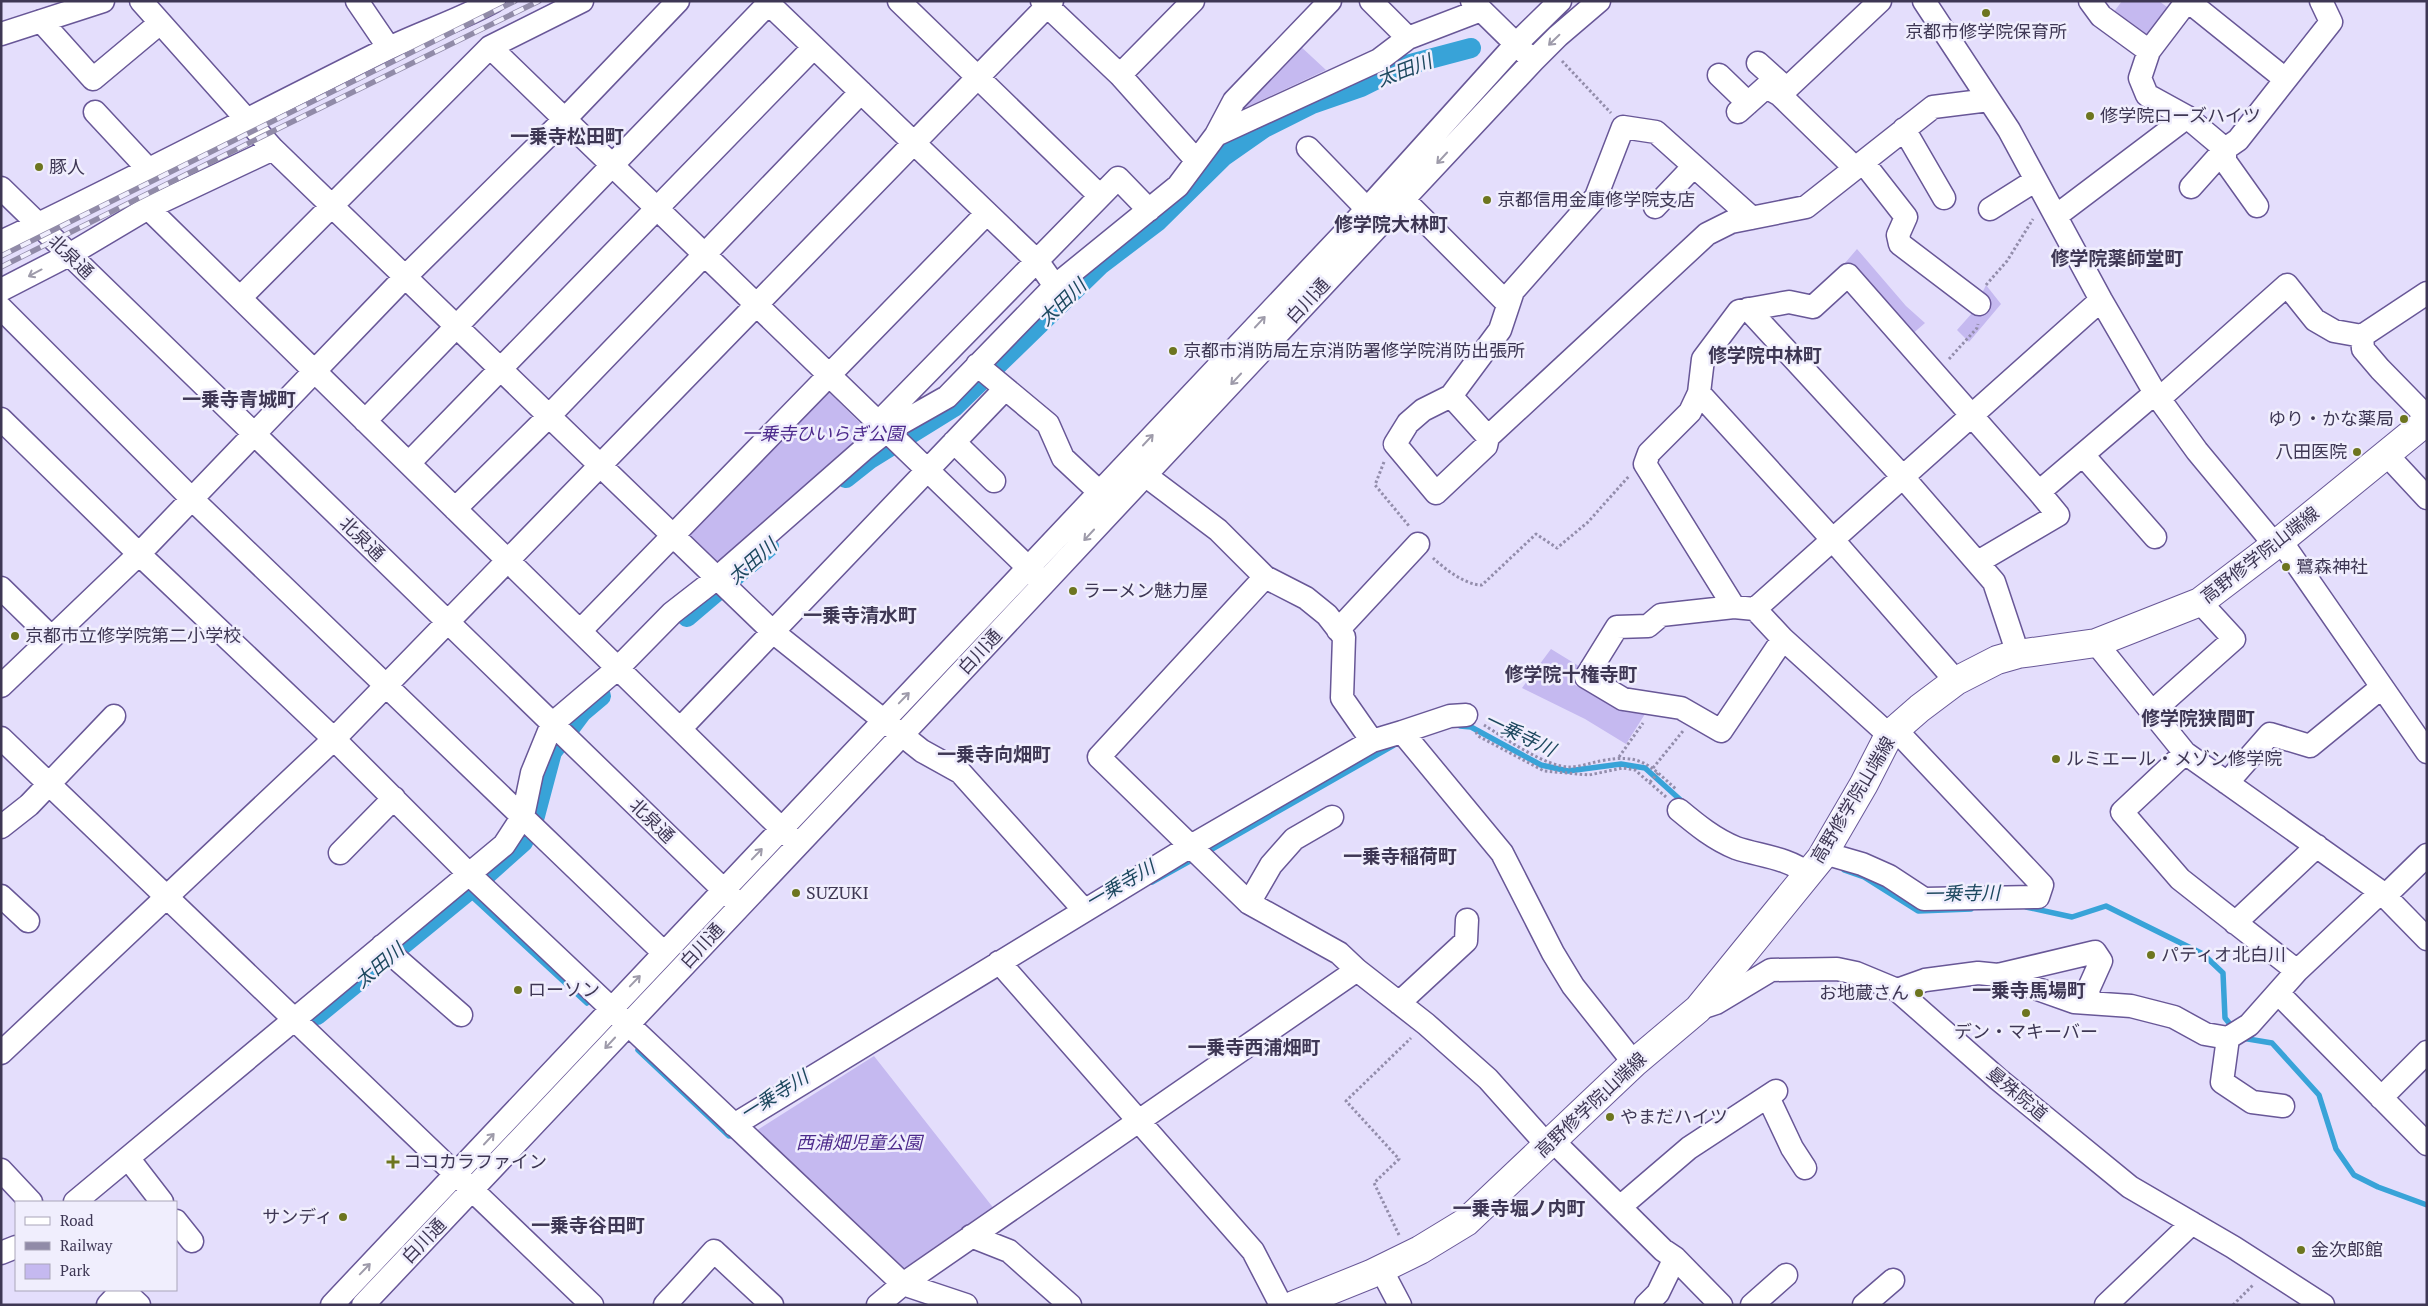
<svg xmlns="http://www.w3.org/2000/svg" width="2428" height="1306" font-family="'PT Serif','Noto Sans JP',serif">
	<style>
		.green { fill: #c5b9f0 }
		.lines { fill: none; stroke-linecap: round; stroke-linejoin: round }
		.stream { stroke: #38a3d8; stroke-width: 5.5 }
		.canal { stroke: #38a3d8; stroke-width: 20 }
		.minor-casing { stroke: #685797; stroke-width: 25 }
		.major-casing { stroke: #685797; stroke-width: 30 }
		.path { stroke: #938dab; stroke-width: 3; stroke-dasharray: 2.5 2.5; stroke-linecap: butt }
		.minor { stroke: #fff; stroke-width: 22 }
		.major { stroke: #fff; stroke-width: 28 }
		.rail-casing { stroke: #918ba8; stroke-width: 5.5 }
		.rail { stroke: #f0eefd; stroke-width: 4; stroke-dasharray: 11; stroke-linecap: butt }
		.oneway { stroke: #9e9baa }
		.poi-dot { fill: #6d751f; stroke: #f0eefd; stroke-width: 2 }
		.labels { text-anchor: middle; stroke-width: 5; stroke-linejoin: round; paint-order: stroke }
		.poi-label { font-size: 18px; fill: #3e3754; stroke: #f0eefd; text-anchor: start }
		.street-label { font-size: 18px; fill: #3e3754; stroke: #f0eefd }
		.park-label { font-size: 18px; font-style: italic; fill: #4d2a8c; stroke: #f0eefd }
		.water-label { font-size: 19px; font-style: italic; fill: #1d485f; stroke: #f0eefd }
		.neighbourhood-label { font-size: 19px; font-weight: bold; fill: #3e3754; stroke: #f0eefd }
	</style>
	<rect width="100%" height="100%" fill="#e4defc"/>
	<!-- green -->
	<path class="green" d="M2122 1H2159L2171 10 2148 39 2113 13Z
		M1298 44 1326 70 1232 114Z
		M1857 249 1906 306 1925 323 1910 336 1845 263Z
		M1986 285 2001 304 1969 342 1957 330 1973 312Z
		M822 385 873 436 718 569 681 533Z
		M1551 649 1582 668 1573 684 1625 712 1645 714 1626 744 1585 719 1522 688Z
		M874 1056 995 1210 904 1268 895 1265 751 1134Z"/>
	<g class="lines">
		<!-- stream -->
		<path class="stream" d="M1460 726 1471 727 1541 765 1568 771 1621 764 1645 768 1685 804
			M1205 853 1394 745
			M1844 870 1864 877 1918 911 1971 909
			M1152 882 1197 857
			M467 892 587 1003
			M2026 907 2072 917 2106 906 2203 954 2223 973 2225 1018 2234 1029
			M2242 1038 2272 1043 2319 1095 2336 1149 2354 1175 2378 1187 2427 1205
			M638 1050 729 1136 737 1135"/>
		<!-- canal -->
		<path class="canal" d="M846 478 870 459 954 407 1100 265 1158 221 1224 156 1264 128 1312 104 1361 87 1403 66 1471 48
			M687 617 769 547
			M317 1015 467 892 523 842 535 816 552 752 582 712 601 696"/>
		<defs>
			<path id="minor" d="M141 1 273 149 549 416 773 632 922 751 960 772 1084 910
				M357 1 389 48
				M766 1 1038 262 1055 286
				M899 1 1100 196
				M1042 1 1120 75 1196 160
				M1371 1 1408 38
				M1472 1 1527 55
				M1924 1 2009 130 2101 300 2155 393 2197 451 2275 545
				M2090 1 2101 16 2149 51
				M2187 1 2149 51 2140 78 2147 95 2187 117 2225 149 2238 140 2331 22 2321 1
				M2188 1 2285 79
				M41 21 93 79 160 23
				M1 34 103 1
				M490 47 1039 578
				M1758 63 1787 89
				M1120 75 1193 1
				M1719 75 1748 103
				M95 112 149 170
				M1738 112 1766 87 1780 95
				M1904 129 1944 198
				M1216 135 1234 101 1330 1
				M1308 148 1367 209
				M2225 149V161L2257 206
				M1863 162 1906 217 1898 235 1900 244 1979 304
				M1855 168 1780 95 1880 1
				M2191 187 2225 149
				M1 188 734 900
				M1403 199 1507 303
				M1655 207 1694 166
				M148 208 792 839
				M1990 209 2036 180
				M2056 216 2187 117
				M1752 218 1656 132 1623 127 1596 197 1513 291 1500 330 1451 396 1423 410 1408 423 1395 444 1436 493 1486 446 1488 437 1707 234 1731 222 1806 207 1933 107 1989 100
				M1 242C131 180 258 113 387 49 422 32 460 20 494 1
				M1 290 69 255 148 208 273 149
				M240 298 490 47 582 1
				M1 308 192 499 663 952
				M1748 309 1902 476 1994 582 2018 654
				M2362 336 2363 349 2380 369 2427 417
				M977 365 1048 424 1063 458 1110 502
				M1699 393 1832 539 1956 681
				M1451 396 1488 437
				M2160 398 2287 285 2315 320 2334 331 2362 336 2427 293
				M1 419 139 554 334 739 469 874 903 1284 966 1305
				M365 421 768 4
				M878 423 1118 178 1149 210
				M954 442 994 481
				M2083 455 2155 537
				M2387 455 2427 498
				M409 463 814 47
				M1133 466 1218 530 1265 577 1306 598 1327 615 1344 637 1342 698 1372 741
				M455 509 549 416 861 92
				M2281 541 2427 752
				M1978 562 2058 515 2039 492 2155 393
				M1265 577 1099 757 1249 903 1339 953 1357 970 1426 1024 1488 1079 1548 1146
				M1 588 51 637
				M1734 607 1645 464 1649 453 1690 412 1699 393 1703 359 1739 311 1789 302 1813 307 1848 275 2039 492
				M1755 609 2101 300
				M1338 630 1418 544
				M580 631 987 213
				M1783 639 1721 731 1681 708 1623 699 1586 677 1617 627 1648 626 1661 615 1734 607 1755 609 1783 639 1889 735
				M2096 643 2185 753 2381 892 2427 939
				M1 686 139 554 405 277 565 119 678 1
				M2152 712 2234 639 2200 602
				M680 729 1004 390
				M1402 732 1450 716 1466 715
				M1 738 592 1305
				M2185 753 2122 812 2180 879 2297 971
				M2227 783 2270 734 2310 746 2382 687
				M1679 810C1697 825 1714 839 1736 848 1760 856 1789 858 1808 874
				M1 827 29 805 114 716
				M340 853 394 798
				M1824 853 1862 864 1889 876 1924 899 2038 897 2042 885 1895 729
				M1 896 28 921
				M2385 896 2427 855
				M1249 903 1271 865 1294 839 1332 817
				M2235 923 2317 846
				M382 946 461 1015
				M999 962 1253 1251 1281 1305
				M1998 975 2095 952 2101 961 2088 990 2090 1003
				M1897 990 1925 980 1978 973 1998 975 2074 1002 2131 1006 2174 1017 2205 1034 2228 1038 2249 1025 2297 971 2381 892
				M2278 993 2427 1144
				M1399 1003 1466 941 1467 920
				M1698 1009 1716 1003 1771 970 1837 969 1856 973 1897 990 1998 1079 2130 1187 2233 1247 2323 1305
				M2228 1038 2222 1082 2252 1102 2283 1106
				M1 1053 334 739 1052 1
				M1768 1097 1792 1148 1805 1168
				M2381 1098 2427 1052
				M734 1125 1189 847 1372 741 1402 732 1502 853 1553 953 1573 986 1634 1063
				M1553 1141 1663 1250 1675 1258 1721 1305
				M128 1158 162 1202
				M1 1170 31 1202
				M75 1202 504 845 523 816 532 773 552 724 618 668 672 613 717 578 863 450 887 431 947 397 1055 286 1178 186 1216 135 1379 60 1408 38 1481 10
				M1620 1207 1689 1148 1776 1091
				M176 1221 192 1241
				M971 1236 1009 1251 1070 1305
				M1 1253 16 1247
				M1381 1269 1400 1305
				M123 1290 139 1305
				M108 1305 122 1290
				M332 1305 1367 209 1516 44 1560 1
				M363 1305 918 718 1533 61 1558 36 1599 1
				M665 1305 714 1251 772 1305
				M878 1305 903 1284 1357 970
				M1646 1305 1658 1293 1675 1258
				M1752 1305 1786 1275
				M1864 1305 1893 1280
				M2106 1305 2192 1223"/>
			<path id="major" d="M1294 1305 1371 1274 1420 1250 1466 1222 1634 1063 1698 1009 1821 858 1864 784 1889 735 1920 708 1956 681 1997 660 2018 654 2096 643 2200 602 2275 545 2427 421"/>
		</defs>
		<!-- minor casing -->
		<use href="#minor" class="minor-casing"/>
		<!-- major casing -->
		<use href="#major" class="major-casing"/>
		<!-- path -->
		<path class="path" d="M1562 61 1611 113
			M1986 285 2007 261 2033 219
			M1949 359 1977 328 1978 324
			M1384 462 1375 485 1409 526
			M1433 558C1445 569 1465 585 1482 585L1536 534 1557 548 1588 522 1630 475
			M1484 725C1505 738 1545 767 1570 767 1579 767 1590 763 1600 761 1641 753 1648 764 1677 790
			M1476 732 1478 736 1544 771 1589 775 1623 768 1635 770 1666 797
			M1619 757 1643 723
			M1653 768 1683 731
			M1650 782 1658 773
			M1399 1235 1374 1183 1399 1159 1346 1101 1411 1038
			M2233 1305 2254 1284"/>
		<!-- minor -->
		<use href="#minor" class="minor"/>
		<!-- major -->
		<use href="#major" class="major"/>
		<defs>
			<path id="rail" d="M1 256 515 1
				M1 267 261 137 539 1"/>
		</defs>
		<!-- rail casing -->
		<use href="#rail" class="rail-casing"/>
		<!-- rail -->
		<use href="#rail" class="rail"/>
	</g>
	<!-- one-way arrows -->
	<defs><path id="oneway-shaft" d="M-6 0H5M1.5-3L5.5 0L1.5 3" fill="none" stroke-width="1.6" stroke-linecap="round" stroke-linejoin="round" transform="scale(1.25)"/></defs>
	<g class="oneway">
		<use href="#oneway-shaft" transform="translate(1554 40) rotate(136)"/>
		<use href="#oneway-shaft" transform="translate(1442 158) rotate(133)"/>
		<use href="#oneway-shaft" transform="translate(35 273) rotate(152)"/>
		<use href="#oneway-shaft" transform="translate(1260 322) rotate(-47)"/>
		<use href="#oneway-shaft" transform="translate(1236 379) rotate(133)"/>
		<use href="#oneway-shaft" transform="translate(1148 440) rotate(-47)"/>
		<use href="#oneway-shaft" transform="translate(1089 535) rotate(133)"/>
		<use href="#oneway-shaft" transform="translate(904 698) rotate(-46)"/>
		<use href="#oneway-shaft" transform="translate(757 854) rotate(-46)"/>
		<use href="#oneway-shaft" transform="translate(635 981) rotate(-46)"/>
		<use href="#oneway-shaft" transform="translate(610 1043) rotate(133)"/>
		<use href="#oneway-shaft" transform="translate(489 1139) rotate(-47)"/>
		<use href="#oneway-shaft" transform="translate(365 1269) rotate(-46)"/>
	</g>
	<!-- markers -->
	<g class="poi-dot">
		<circle cx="1986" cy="13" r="5"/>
		<circle cx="2090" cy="116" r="5"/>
		<circle cx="39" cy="167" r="5"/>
		<circle cx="1487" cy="200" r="5"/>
		<circle cx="1173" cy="351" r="5"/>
		<circle cx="2404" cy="419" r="5"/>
		<circle cx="2357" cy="452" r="5"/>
		<circle cx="2286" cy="567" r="5"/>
		<circle cx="1073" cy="591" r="5"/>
		<circle cx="15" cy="636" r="5"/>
		<circle cx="2056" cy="759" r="5"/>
		<circle cx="796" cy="893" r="5"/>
		<circle cx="2151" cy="955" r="5"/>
		<circle cx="518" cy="990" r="5"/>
		<circle cx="1919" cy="993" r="5"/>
		<circle cx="2026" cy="1013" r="5"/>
		<circle cx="1610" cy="1117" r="5"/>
		<path d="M390.5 1154.5h5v5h5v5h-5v5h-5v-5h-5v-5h5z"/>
		<circle cx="343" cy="1217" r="5"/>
		<circle cx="2301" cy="1250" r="5"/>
	</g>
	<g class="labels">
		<!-- poi labels -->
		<g class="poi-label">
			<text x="1986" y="38" text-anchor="middle">京都市修学院保育所</text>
			<text x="2100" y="122">修学院ローズハイツ</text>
			<text x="49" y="173">豚人</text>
			<text x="1497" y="206">京都信用金庫修学院支店</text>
			<text x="1183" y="357">京都市消防局左京消防署修学院消防出張所</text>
			<text x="2394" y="425" text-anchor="end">ゆり・かな薬局</text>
			<text x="2347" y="458" text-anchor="end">八田医院</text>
			<text x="2296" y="573">鷺森神社</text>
			<text x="1083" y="597">ラーメン魅力屋</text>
			<text x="25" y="642">京都市立修学院第二小学校</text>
			<text x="2066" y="765">ルミエール・メゾン修学院</text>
			<text x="806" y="899">SUZUKI</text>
			<text x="2161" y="961">パティオ北白川</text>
			<text x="528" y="996">ローソン</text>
			<text x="1909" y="999" text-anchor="end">お地蔵さん</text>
			<text x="2026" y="1038" text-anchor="middle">デン・マキーバー</text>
			<text x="1620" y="1123">やまだハイツ</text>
			<text x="403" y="1168">ココカラファイン</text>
			<text x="333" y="1223" text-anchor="end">サンディ</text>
			<text x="2311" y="1256">金次郎館</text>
		</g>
		<!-- street labels -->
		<g class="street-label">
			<text transform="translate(71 257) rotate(44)" y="6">北泉通</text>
			<text transform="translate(1308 301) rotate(-47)" y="6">白川通</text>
			<text transform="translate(362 539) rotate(44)" y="6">北泉通</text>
			<text transform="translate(2260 555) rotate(-38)" y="6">高野修学院山端線</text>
			<text transform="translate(980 652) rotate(-47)" y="6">白川通</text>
			<text transform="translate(1853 800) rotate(-59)" y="6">高野修学院山端線</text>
			<text transform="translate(652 821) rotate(44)" y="6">北泉通</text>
			<text transform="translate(702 946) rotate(-47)" y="6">白川通</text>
			<text transform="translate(2017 1094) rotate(40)" y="6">曼殊院道</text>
			<text transform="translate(1591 1105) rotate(-43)" y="6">高野修学院山端線</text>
			<text transform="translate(424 1241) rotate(-46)" y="6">白川通</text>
		</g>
		<!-- park labels -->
		<g class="park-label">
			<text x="823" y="440">一乗寺ひいらぎ公園</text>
			<text x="859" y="1149">西浦畑児童公園</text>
		</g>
		<!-- water labels -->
		<g class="water-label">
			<text transform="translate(1404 70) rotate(-21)" y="7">太田川</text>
			<text transform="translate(1062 302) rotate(-44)" y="7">太田川</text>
			<text transform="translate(752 561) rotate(-41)" y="7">太田川</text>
			<text transform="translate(1520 734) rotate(26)" y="7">一乗寺川</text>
			<text transform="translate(1120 884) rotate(-30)" y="7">一乗寺川</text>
			<text transform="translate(1962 893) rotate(-1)" y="7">一乗寺川</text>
			<text transform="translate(379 965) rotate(-40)" y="7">太田川</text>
			<text transform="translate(774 1095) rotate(-32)" y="7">一乗寺川</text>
		</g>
		<!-- neighbourhood labels -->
		<g class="neighbourhood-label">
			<text x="567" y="143">一乗寺松田町</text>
			<text x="1391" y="231">修学院大林町</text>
			<text x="2117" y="265">修学院薬師堂町</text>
			<text x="1765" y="362">修学院中林町</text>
			<text x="239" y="406">一乗寺青城町</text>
			<text x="860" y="622">一乗寺清水町</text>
			<text x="1571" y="681">修学院十権寺町</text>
			<text x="2198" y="725">修学院狭間町</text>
			<text x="994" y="761">一乗寺向畑町</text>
			<text x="1400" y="863">一乗寺稲荷町</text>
			<text x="2029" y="997">一乗寺馬場町</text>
			<text x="1254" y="1054">一乗寺西浦畑町</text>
			<text x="1519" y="1215">一乗寺堀ノ内町</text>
			<text x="588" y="1232">一乗寺谷田町</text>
		</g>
	</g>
	<!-- border -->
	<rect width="2428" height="1306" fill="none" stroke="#3e3754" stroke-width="5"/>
	<!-- legend -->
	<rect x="15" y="1201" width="162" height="90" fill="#f0eefd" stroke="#a9a5b9"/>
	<rect x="25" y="1217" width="25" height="8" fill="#ffffff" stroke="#a9a5b9"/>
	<text x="60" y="1226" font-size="15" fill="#3e3754">Road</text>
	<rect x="25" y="1242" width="25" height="8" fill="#918ba8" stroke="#a9a5b9"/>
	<text x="60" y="1251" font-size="15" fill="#3e3754">Railway</text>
	<rect x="25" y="1264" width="25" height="15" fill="#c5b9f0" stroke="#a9a5b9"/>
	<text x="60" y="1276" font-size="15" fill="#3e3754">Park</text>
</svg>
